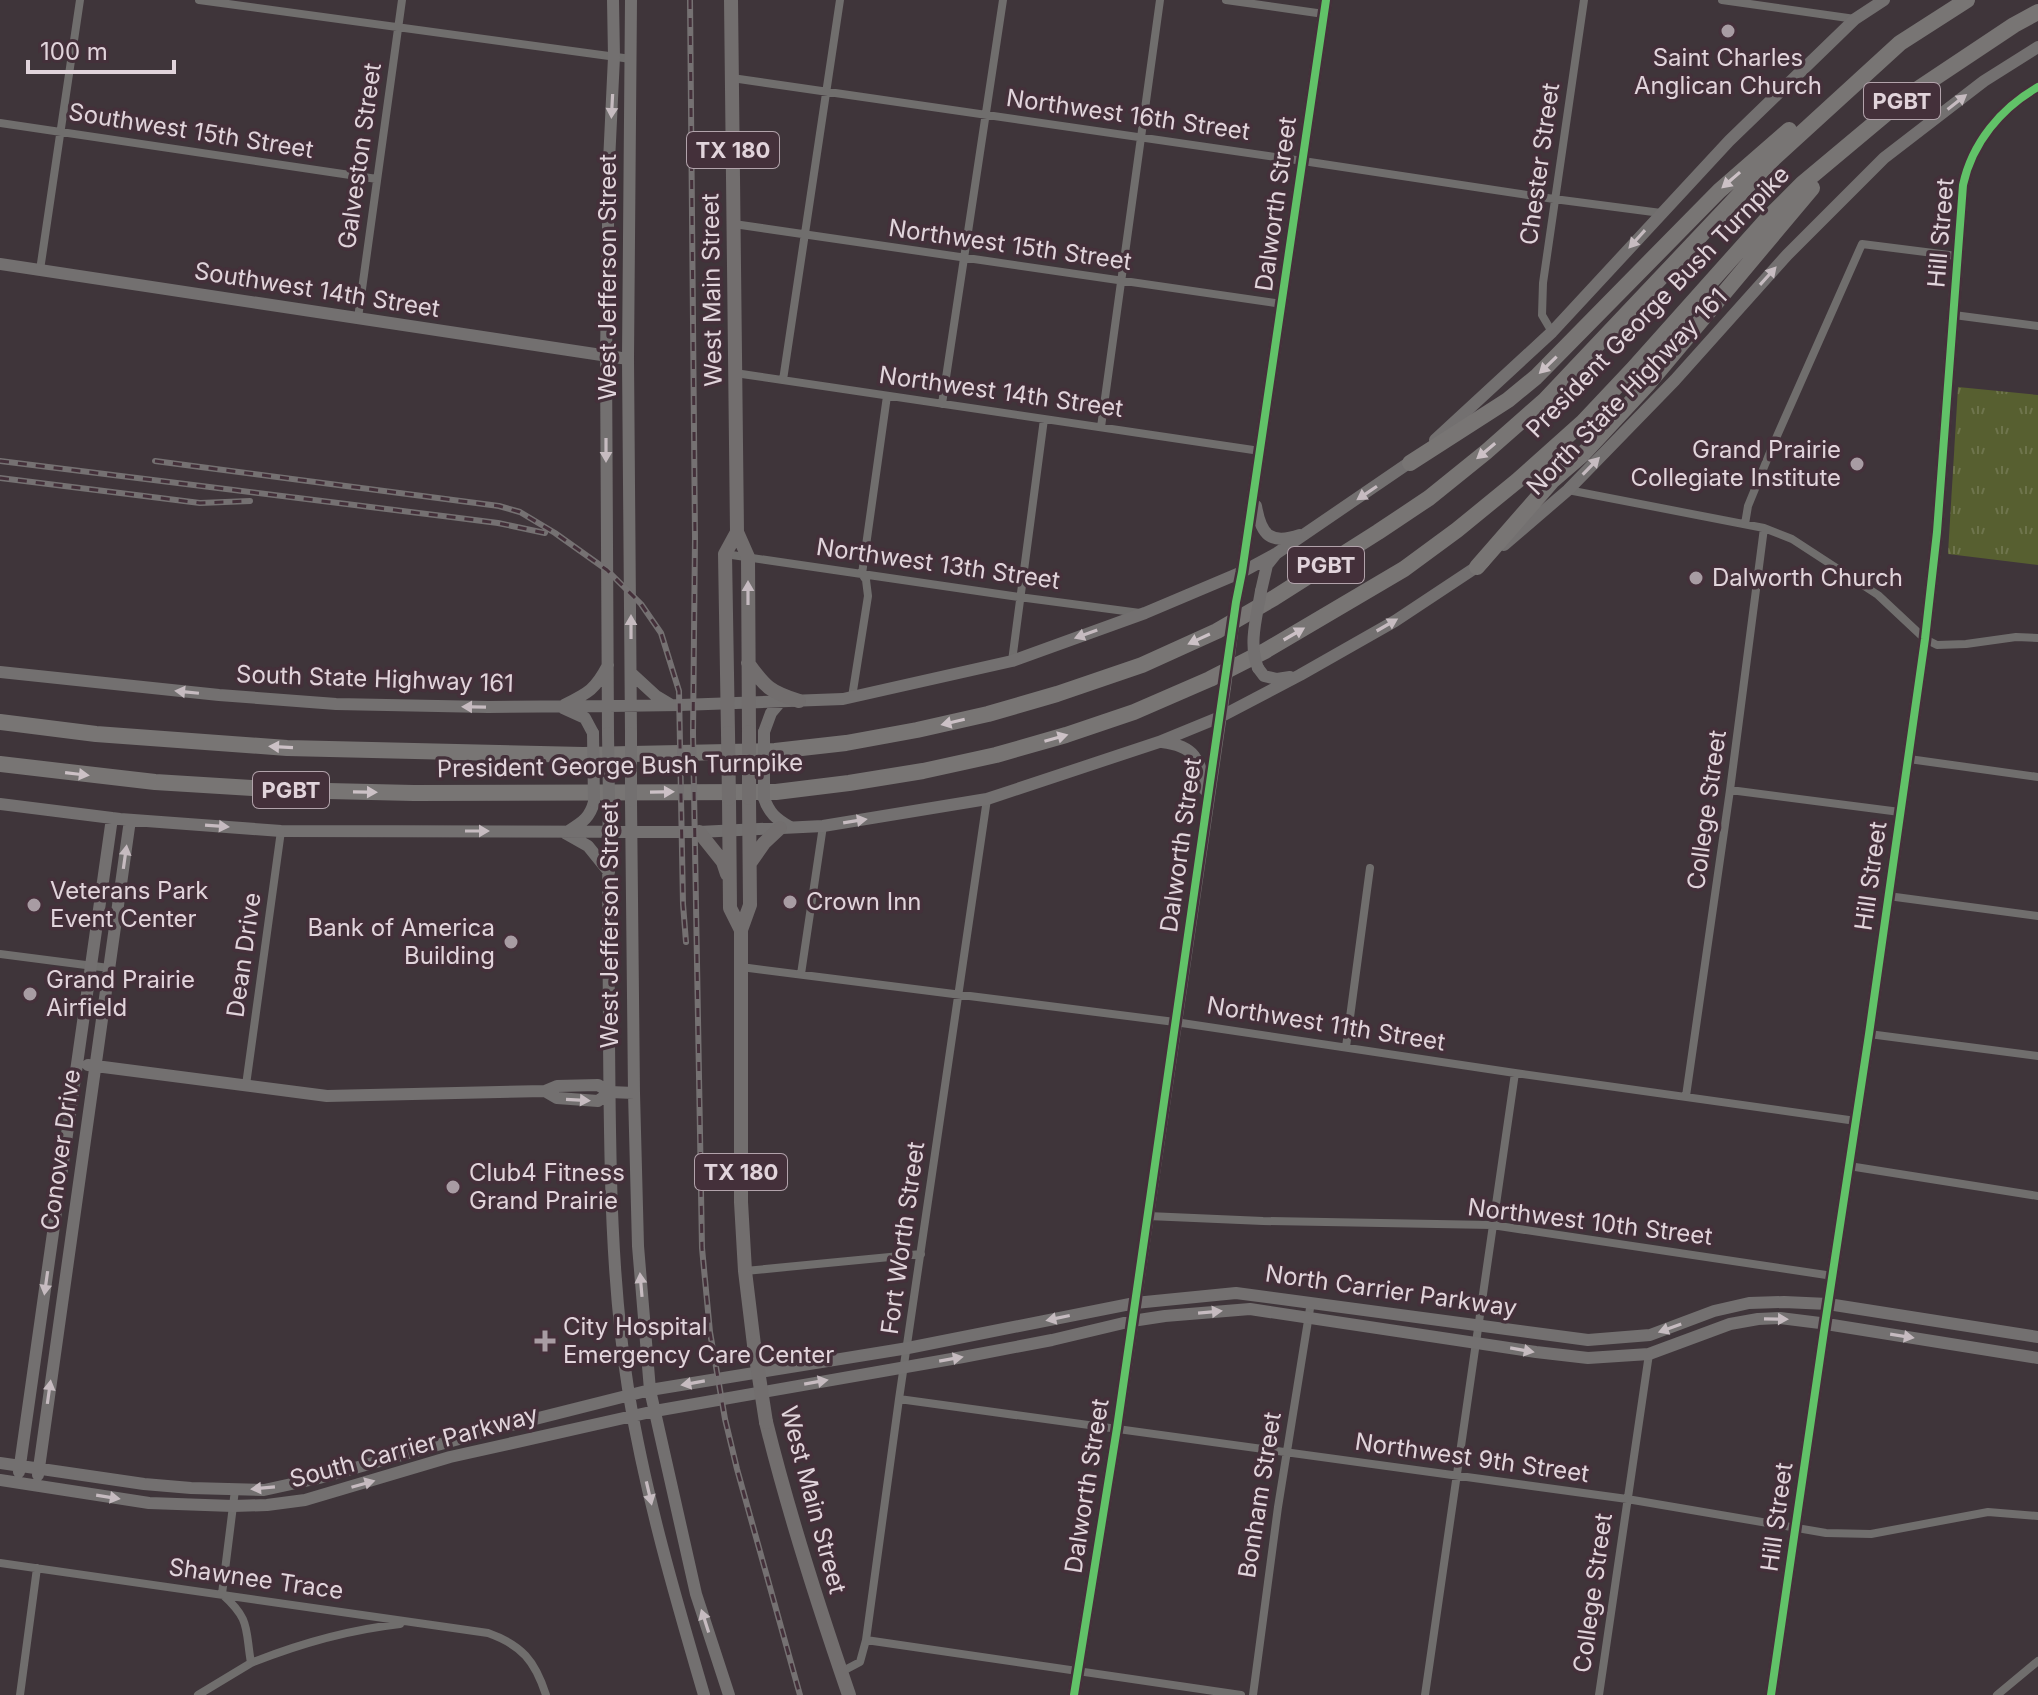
<svg xmlns="http://www.w3.org/2000/svg" width="2038" height="1695" font-family="Inter,sans-serif">
	<style>
		.park { fill: url(#park-tufts) }
		.lines { fill: none; stroke-linecap: round; stroke-linejoin: round }
		.street { stroke: #706e6d; stroke-width: 8 }
		.secondary { stroke: #737070; stroke-width: 12 }
		.primary { stroke: #726e6e; stroke-width: 14 }
		.highway { stroke: #787574; stroke-width: 16 }
		.rail-casing { stroke: #757172; stroke-width: 6 }
		.rail { stroke: #44303a; stroke-width: 3; stroke-dasharray: 9; stroke-linecap: butt }
		.secondary-bridge { stroke: #737070; stroke-width: 12 }
		.primary-bridge { stroke: #726e6e; stroke-width: 14 }
		.cycleway-casing { stroke: #44303a; stroke-width: 13 }
		.cycleway { stroke: #61c268; stroke-width: 8 }
		.oneway { fill: #c6bbc0 }
		.oneway2 { fill: #ccc1c6 }
		.oneway3 { fill: #c5bac0 }
		.poi-dot { fill: #a89ca3; stroke: #44303a; stroke-width: 3 }
		.labels { text-anchor: middle; stroke-width: 7; stroke-linejoin: round; paint-order: stroke }
		.shield { fill: #44303a; stroke: #b2a3ab; stroke-width: 2 }
		.shield-label { font-size: 22px; font-weight: bold; fill: #e1d4db }
		.poi-label { font-size: 24px; fill: #e1d4db; stroke: #44303a; text-anchor: start }
		.street-label { font-size: 24px; fill: #e1d4db; stroke: #44303a }
	</style>
	<defs>
		<pattern id="park-tufts" width="24" height="20" patternUnits="userSpaceOnUse" patternTransform="scale(2)"><rect width="24" height="20" fill="#575f30"/><path d="M3 7l-1-3M5 7V3M7 7l1-3M15 17l-1-3M17 17v-4M19 17l1-3" fill="none" stroke="#6f754d"/></pattern>
	</defs>
	<rect width="100%" height="100%" fill="#3f353a"/>
	<!-- park -->
	<path class="park" d="M1958 387 2038 395V565L1948 554Z"/>
	<g class="lines">
		<!-- street -->
		<path class="street" d="M199 0 631 59
			M1226 0 1324 14
			M1722 0 1855 19
			M732 78 1303 161 1554 199 1661 213
			M0 123 377 179
			M734 224 1282 304
			M40 270 80 0
			M1954 315 2038 326
			M358 318 402 0
			M1552 332 1542 315 1543 283 1584 0
			M735 373 1260 451
			M783 380 840 0
			M942 404 1003 0
			M1101 427 1160 0
			M1568 490 1764 528 1792 539 1878 595 1925 639 1937 645 1966 644 2016 637 2038 638
			M1745 524 1748 506 1773 445 1862 244 1957 256
			M725 554 1019 597 1140 613
			M1012 661 1044 419
			M852 697 868 596 866 580 862 574 887 396
			M1909 759 2038 777
			M1730 790 1900 812
			M1888 896 2038 916
			M0 954 109 968
			M741 967 1175 1022 1515 1073 1856 1121
			M801 974 823 826
			M1869 1034 2038 1056
			M1346 1047 1370 868
			M246 1085 281 831
			M1686 1096 1730 790 1764 528
			M1849 1166 2038 1196
			M1148 1216 1263 1221 1492 1225 1833 1276
			M745 1271 921 1254
			M899 1399 1627 1499 1826 1533 1871 1534 1988 1512 2038 1516
			M0 1563 488 1633C522 1645 535 1661 546 1695
			M866 1640 1241 1695
			M251 1663C301 1643 347 1630 400 1624
			M841 1672 860 1662 866 1640 899 1399 987 799
			M20 1695 37 1568
			M198 1695 251 1663C245 1628 251 1620 222 1594L235 1490
			M1253 1695 1278 1507 1311 1302
			M1425 1695 1515 1073
			M1599 1695 1649 1354
			M1997 1695 2038 1661"/>
		<!-- secondary -->
		<path class="secondary" d="M631 0 628 359 631 733
			M0 264 628 359
			M1435 440 1552 332 1729 141 1855 19 1884 0
			M1256 506C1261 535 1270 545 1300 535
			M1504 545 1568 490 1675 380 1787 255 1884 158 1984 81 2038 47
			M1261 591 1267 565 1275 555
			M1236 602 1242 572 1326 0
			M1258 668 1264 676 1277 679 1290 677
			M0 672 219 695 336 704 488 707 608 706 680 705 843 699 1012 661 1145 613 1242 572 1277 553 1416 458
			M631 673 656 696 671 705
			M564 705C588 693 595 690 608 665
			M563 708 585 718 593 733
			M764 732 771 713 781 701
			M608 733 606 356 609 162 614 57 613 0
			M1162 742C1195 746 1200 759 1205 790
			M764 798C769 813 776 819 790 827
			M609 801C607 880 609 959 609 1038 610 1158 610 1276 629 1395 646 1497 675 1596 704 1695
			M631 801 634 1093 638 1246 650 1390 696 1594 729 1695
			M0 804 120 819 281 831 699 832 823 826 987 799 1159 742 1220 717 1300 675 1395 621 1484 562
			M570 830C583 822 590 817 594 802
			M565 833 588 846 609 872
			M88 1065 327 1096 545 1091 557 1086 598 1085 610 1092 634 1093
			M545 1091 557 1098 598 1101 610 1092
			M0 1463 144 1484 191 1488 264 1490 319 1478 491 1430 650 1390 908 1348 1135 1303 1236 1293 1588 1340 1650 1335 1714 1311 1749 1303 1784 1302 1828 1304 2038 1337
			M19 1472 112 818
			M38 1475 130 820
			M0 1480 149 1503 233 1506 267 1505 305 1500 450 1457 655 1411 963 1357 1052 1340 1132 1321 1165 1316 1250 1309 1536 1352 1588 1358 1649 1354 1730 1324 1758 1319 1780 1318 1820 1323 2038 1358
			M1074 1695 1117 1428 1225 687
			M1771 1695 1825 1324 1869 1034 1925 639 1937 532 1963 185C1972 143 2001 108 2038 87"/>
		<!-- primary -->
		<path class="primary" d="M731 0 737 532 748 557 749 732
			M748 663C765 687 770 692 799 701
			M728 733 725 554 737 532
			M749 798 750 905 741 930V1202L745 1271 754 1345
			M729 799 730 908 741 930
			M699 832 723 862 727 874
			M750 863 764 843 780 828
			M766 1422C789 1515 818 1605 849 1695"/>
		<!-- highway -->
		<path class="highway" d="M1410 463 1508 400 1536 377 1719 191 1789 130
			M1477 567 1552 481 1582 455 1647 385 1812 188
			M0 722 96 734 287 748 583 755 775 751 846 743 917 730 988 714 1057 694 1142 665 1217 631 1274 598 1378 532 1429 498 1486 452 1545 400 1772 160 1900 43 1967 0
			M0 764 155 782 285 790 414 793 776 792 849 783 923 771 996 755 1066 735 1134 712 1210 679 1265 651 1404 569 1457 530 1517 481 1583 422 1632 370 1767 219 1802 184 1906 97 2014 25 2038 12"/>
		<defs>
			<path id="rail" d="M690 0 695 538 693 733 702 1248 710 1332 725 1419 737 1469 800 1695
				M0 461 451 517 498 523 545 533
				M155 461 499 506 520 512 555 533 607 570 641 604 661 633 679 691 683 904 686 942
				M0 478 200 503 250 501"/>
		</defs>
		<!-- rail casing -->
		<use href="#rail" class="rail-casing"/>
		<!-- rail -->
		<use href="#rail" class="rail"/>
		<!-- secondary-bridge -->
		<path class="secondary-bridge" d="M1258 668C1248 644 1257 616 1261 591
			M1225 687 1236 602
			M593 733 594 802
			M608 733 609 801
			M631 733V801
			M764 798V732"/>
		<!-- primary-bridge -->
		<path class="primary-bridge" d="M749 732V798
			M728 733 729 799
			M754 1345 766 1422"/>
		<defs>
			<path id="cycleway" d="M1074 1695 1117 1428 1236 602 1242 572 1326 0
				M1771 1695 1825 1324 1869 1034 1925 639 1937 532 1963 185C1972 143 2001 108 2038 87"/>
		</defs>
		<!-- cycleway casing -->
		<use href="#cycleway" class="cycleway-casing"/>
		<!-- cycleway -->
		<use href="#cycleway" class="cycleway"/>
	</g>
	<!-- one-way arrows -->
	<defs><path id="oneway-solid" d="M-6-.8H1V-3.2L6.5 0L1 3.2V.8H-6Z" transform="scale(2)"/></defs>
	<g class="oneway">
		<use href="#oneway-solid" transform="translate(1957 102) rotate(-38)"/>
		<use href="#oneway-solid" transform="translate(612 106) rotate(93)"/>
		<use href="#oneway-solid" transform="translate(1637 239) rotate(132)"/>
		<use href="#oneway-solid" transform="translate(1768 276) rotate(-48)"/>
		<use href="#oneway-solid" transform="translate(606 450) rotate(90)"/>
		<use href="#oneway-solid" transform="translate(1591 466) rotate(-46)"/>
		<use href="#oneway-solid" transform="translate(1367 493) rotate(146)"/>
		<use href="#oneway-solid" transform="translate(1387 625) rotate(-30)"/>
		<use href="#oneway-solid" transform="translate(631 627) rotate(-90)"/>
		<use href="#oneway-solid" transform="translate(1086 634) rotate(160)"/>
		<use href="#oneway-solid" transform="translate(187 692) rotate(-174)"/>
		<use href="#oneway-solid" transform="translate(474 707) rotate(-179)"/>
		<use href="#oneway-solid" transform="translate(855 821) rotate(-9)"/>
		<use href="#oneway-solid" transform="translate(217 826) rotate(4)"/>
		<use href="#oneway-solid" transform="translate(477 831)"/>
		<use href="#oneway-solid" transform="translate(125 857) rotate(-82)"/>
		<use href="#oneway-solid" transform="translate(578 1100) rotate(3)"/>
		<use href="#oneway-solid" transform="translate(46 1283) rotate(98)"/>
		<use href="#oneway-solid" transform="translate(641 1285) rotate(-95)"/>
		<use href="#oneway-solid" transform="translate(1210 1312) rotate(-5)"/>
		<use href="#oneway-solid" transform="translate(1058 1318) rotate(168)"/>
		<use href="#oneway-solid" transform="translate(1776 1319) rotate(1)"/>
		<use href="#oneway-solid" transform="translate(1670 1328) rotate(160)"/>
		<use href="#oneway-solid" transform="translate(1902 1336) rotate(9)"/>
		<use href="#oneway-solid" transform="translate(1522 1350) rotate(10)"/>
		<use href="#oneway-solid" transform="translate(951 1359) rotate(-10)"/>
		<use href="#oneway-solid" transform="translate(816 1382) rotate(-10)"/>
		<use href="#oneway-solid" transform="translate(693 1383) rotate(170)"/>
		<use href="#oneway-solid" transform="translate(49 1392) rotate(-82)"/>
		<use href="#oneway-solid" transform="translate(363 1484) rotate(-16)"/>
		<use href="#oneway-solid" transform="translate(263 1488) rotate(175)"/>
		<use href="#oneway-solid" transform="translate(649 1493) rotate(77)"/>
		<use href="#oneway-solid" transform="translate(108 1497) rotate(9)"/>
		<use href="#oneway-solid" transform="translate(705 1621) rotate(-108)"/>
	</g>
	<g class="oneway2">
		<use href="#oneway-solid" transform="translate(1731 180) rotate(139)"/>
		<use href="#oneway-solid" transform="translate(1548 365) rotate(136)"/>
		<use href="#oneway-solid" transform="translate(1486 451) rotate(140)"/>
		<use href="#oneway-solid" transform="translate(1294 634) rotate(-30)"/>
		<use href="#oneway-solid" transform="translate(1199 639) rotate(155)"/>
		<use href="#oneway-solid" transform="translate(953 722) rotate(167)"/>
		<use href="#oneway-solid" transform="translate(1056 738) rotate(-16)"/>
		<use href="#oneway-solid" transform="translate(281 747) rotate(-177)"/>
		<use href="#oneway-solid" transform="translate(77 774) rotate(7)"/>
		<use href="#oneway-solid" transform="translate(365 792) rotate(1)"/>
		<use href="#oneway-solid" transform="translate(662 792) rotate(-1)"/>
	</g>
	<use class="oneway3" href="#oneway-solid" transform="translate(748 593) rotate(-90)"/>
	<!-- markers -->
	<g class="poi-dot">
		<circle cx="1728" cy="31" r="8"/>
		<circle cx="1857" cy="464" r="8"/>
		<circle cx="1696" cy="578" r="8"/>
		<circle cx="790" cy="902" r="8"/>
		<circle cx="34" cy="905" r="8"/>
		<circle cx="511" cy="942" r="8"/>
		<circle cx="30" cy="994" r="8"/>
		<circle cx="453" cy="1187" r="8"/>
		<path d="M541 1329h8v8h8v8h-8v8h-8v-8h-8v-8h8z"/>
	</g>
	<g class="labels">
		<!-- shield labels -->
		<g class="shield">
			<rect x="1864" y="83" width="76" height="36" rx="6"/>
			<rect x="687" y="132" width="92" height="36" rx="6"/>
			<rect x="1288" y="547" width="76" height="36" rx="6"/>
			<rect x="253" y="772" width="76" height="36" rx="6"/>
			<rect x="695" y="1154" width="92" height="36" rx="6"/>
		</g>
		<g class="shield-label">
			<text x="1902" y="109">PGBT</text>
			<text x="733" y="158">TX 180</text>
			<text x="1326" y="573">PGBT</text>
			<text x="291" y="798">PGBT</text>
			<text x="741" y="1180">TX 180</text>
		</g>
		<!-- poi labels -->
		<g class="poi-label">
			<text x="1728" y="66" text-anchor="middle">Saint Charles<tspan x="1728" dy="28">Anglican Church</tspan></text>
			<text x="1841" y="458" text-anchor="end">Grand Prairie<tspan x="1841" dy="28">Collegiate Institute</tspan></text>
			<text x="1712" y="586">Dalworth Church</text>
			<text x="50" y="899">Veterans Park<tspan x="50" dy="28">Event Center</tspan></text>
			<text x="806" y="910">Crown Inn</text>
			<text x="495" y="936" text-anchor="end">Bank of America<tspan x="495" dy="28">Building</tspan></text>
			<text x="46" y="988">Grand Prairie<tspan x="46" dy="28">Airfield</tspan></text>
			<text x="469" y="1181">Club4 Fitness<tspan x="469" dy="28">Grand Prairie</tspan></text>
			<text x="563" y="1335">City Hospital<tspan x="563" dy="28">Emergency Care Center</tspan></text>
		</g>
		<!-- street labels -->
		<g class="street-label">
			<text transform="translate(1128 115) rotate(8)" y="8">Northwest 16th Street</text>
			<text transform="translate(191 131) rotate(9)" y="8">Southwest 15th Street</text>
			<text transform="translate(360 156) rotate(-82)" y="8">Galveston Street</text>
			<text transform="translate(1540 164) rotate(-82)" y="8">Chester Street</text>
			<text transform="translate(1276 204) rotate(-82)" y="8">Dalworth Street</text>
			<text transform="translate(1941 233) rotate(-85)" y="8">Hill Street</text>
			<text transform="translate(1010 245) rotate(8)" y="8">Northwest 15th Street</text>
			<text transform="translate(608 277) rotate(-90)" y="8">West Jefferson Street</text>
			<text transform="translate(317 290) rotate(9)" y="8">Southwest 14th Street</text>
			<text transform="translate(712 290) rotate(-91)" y="8">West Main Street</text>
			<text transform="translate(1658 302) rotate(-46)" y="8">President George Bush Turnpike</text>
			<text transform="translate(1001 392) rotate(8)" y="8">Northwest 14th Street</text>
			<text transform="translate(1627 392) rotate(-46)" y="8">North State Highway 161</text>
			<text transform="translate(938 564) rotate(8)" y="8">Northwest 13th Street</text>
			<text transform="translate(375 679) rotate(2)" y="8">South State Highway 161</text>
			<text transform="translate(620 766) rotate(-1)" y="8">President George Bush Turnpike</text>
			<text transform="translate(1707 810) rotate(-82)" y="8">College Street</text>
			<text transform="translate(1181 845) rotate(-82)" y="8">Dalworth Street</text>
			<text transform="translate(1871 876) rotate(-82)" y="8">Hill Street</text>
			<text transform="translate(610 925) rotate(-90)" y="8">West Jefferson Street</text>
			<text transform="translate(244 955) rotate(-82)" y="8">Dean Drive</text>
			<text transform="translate(1326 1024) rotate(9)" y="8">Northwest 11th Street</text>
			<text transform="translate(61 1150) rotate(-82)" y="8">Conover Drive</text>
			<text transform="translate(1590 1222) rotate(7)" y="8">Northwest 10th Street</text>
			<text transform="translate(903 1238) rotate(-82)" y="8">Fort Worth Street</text>
			<text transform="translate(1391 1291) rotate(8)" y="8">North Carrier Parkway</text>
			<text transform="translate(414 1447) rotate(-15)" y="8">South Carrier Parkway</text>
			<text transform="translate(1472 1458) rotate(8)" y="8">Northwest 9th Street</text>
			<text transform="translate(1087 1486) rotate(-81)" y="8">Dalworth Street</text>
			<text transform="translate(1260 1495) rotate(-81)" y="8">Bonham Street</text>
			<text transform="translate(813 1500) rotate(75)" y="8">West Main Street</text>
			<text transform="translate(1777 1517) rotate(-82)" y="8">Hill Street</text>
			<text transform="translate(256 1579) rotate(8)" y="8">Shawnee Trace</text>
			<text transform="translate(1593 1593) rotate(-82)" y="8">College Street</text>
		</g>
	</g>
	<!-- scale -->
	<path d="M28 60v12h146v-12" fill="none" stroke="#e1d4db" stroke-width="4"/>
	<text x="40" y="60" font-size="24" fill="#e1d4db" stroke="#44303a" stroke-width="6" paint-order="stroke">100 m</text>
</svg>
